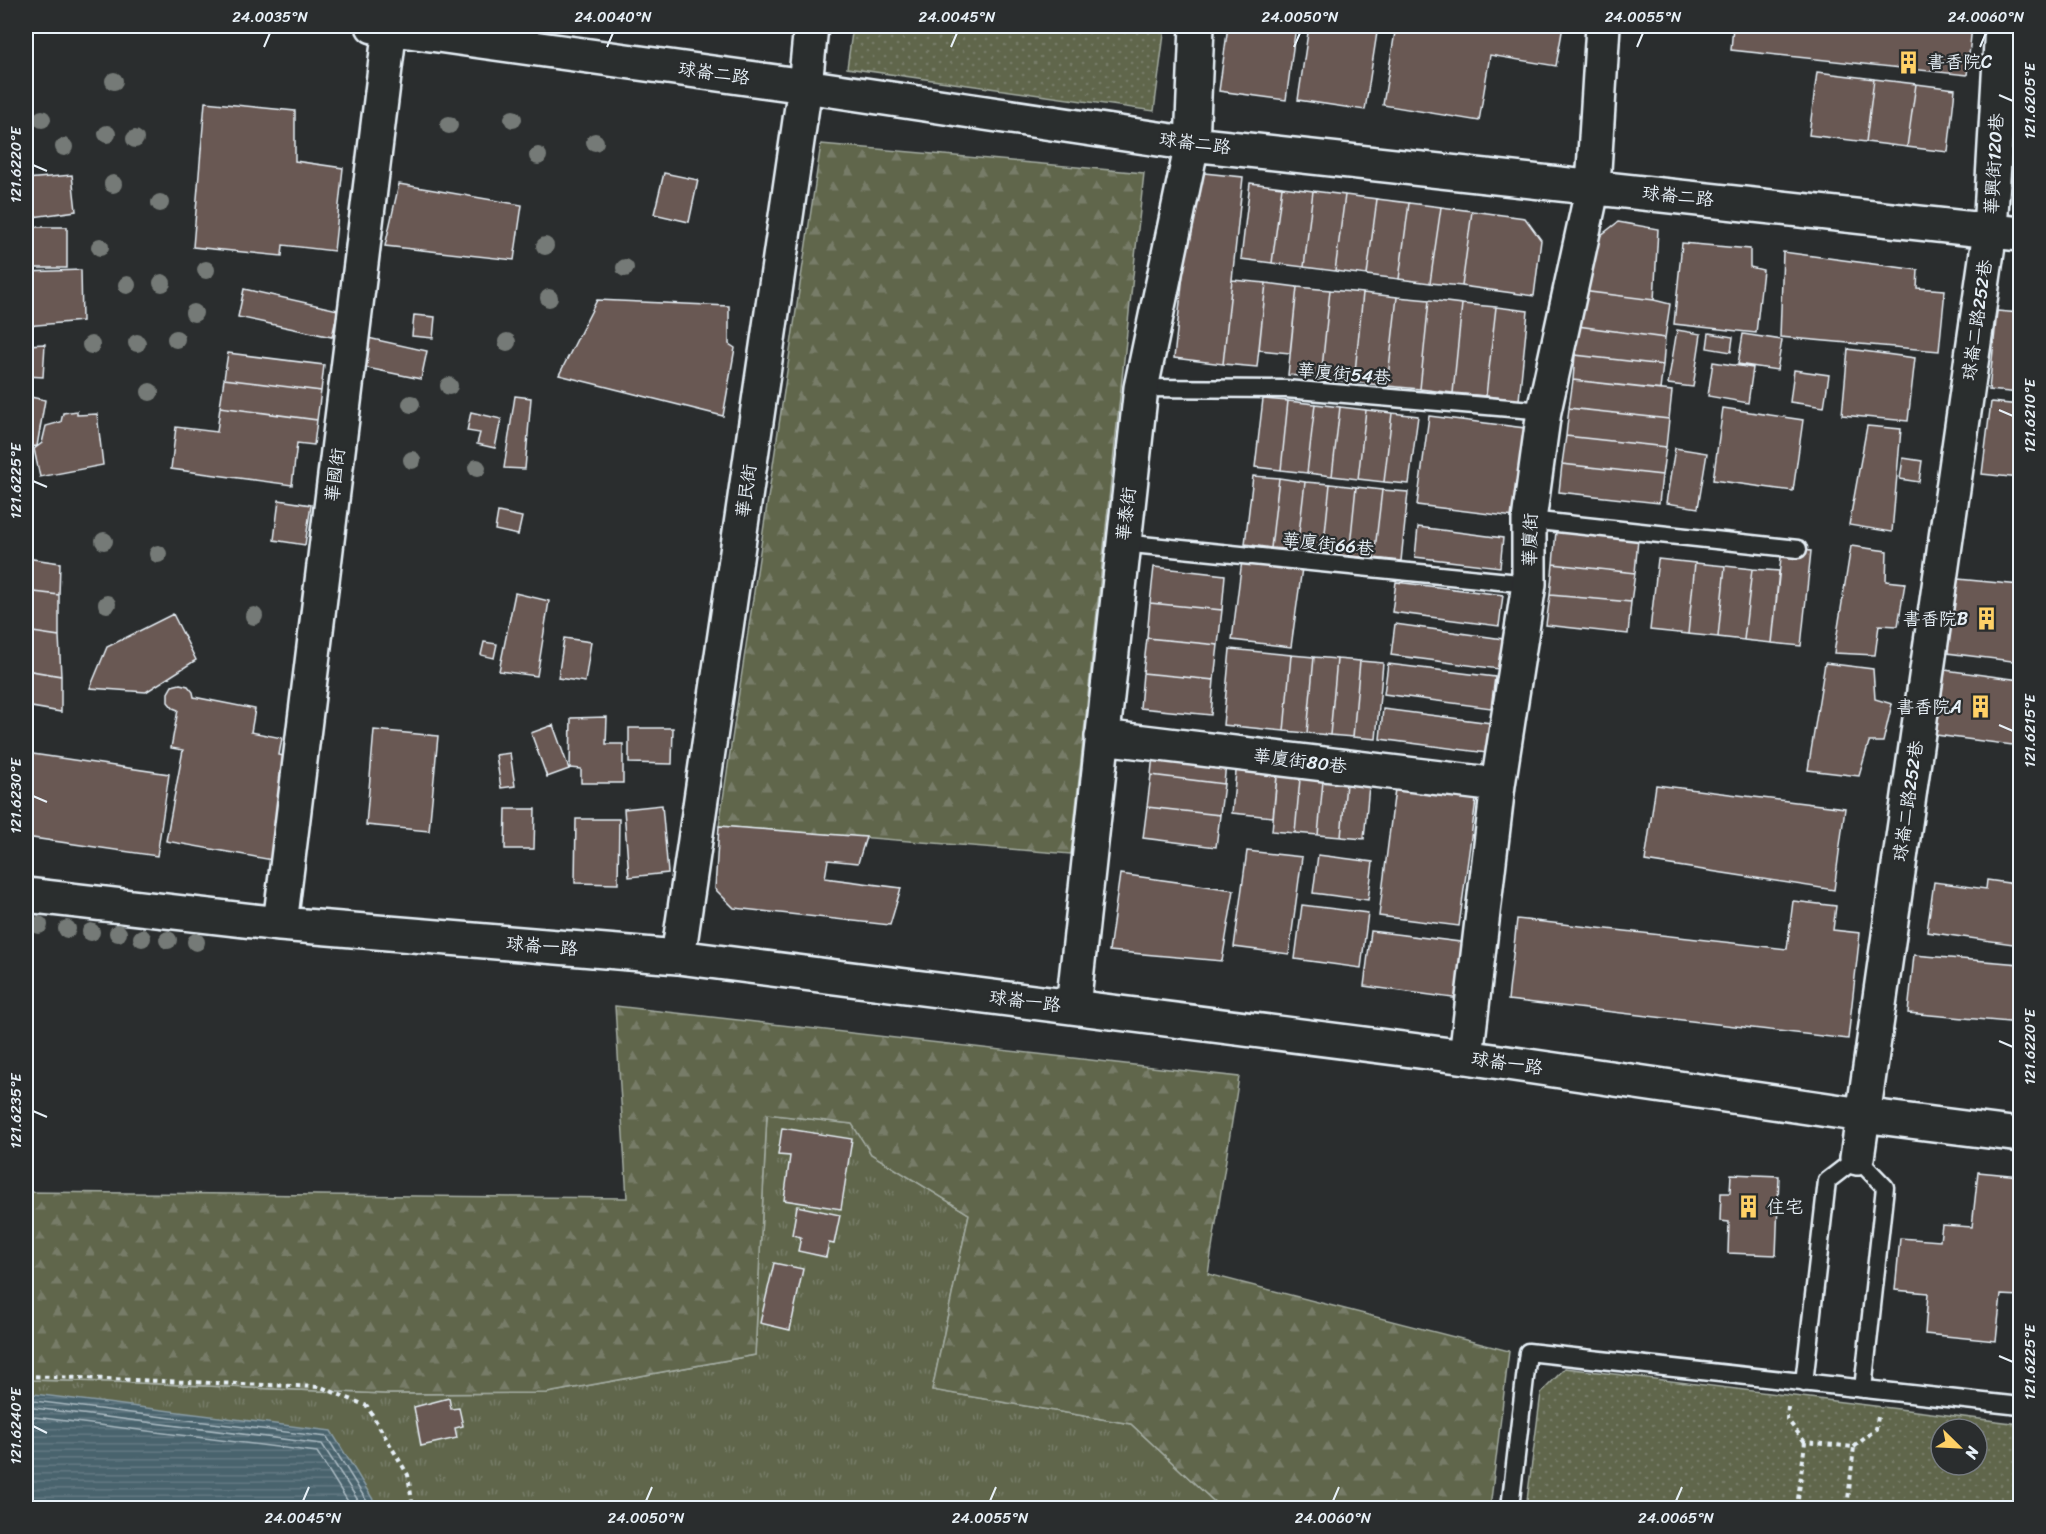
<svg xmlns="http://www.w3.org/2000/svg" width="2046" height="1534" font-family="Sriracha,'LXGW WenKai TC',sans-serif">
	<style>
		.grass { fill: url(#grass-tufts); stroke: #a4aca2; stroke-width: 1.5 }
		.forest { fill: url(#forest-firs); stroke: #a4aca2; stroke-width: 1.5 }
		.park { fill: url(#park-dots); stroke: #a4aca2; stroke-width: 1.5; fill-rule: evenodd }
		.water { fill: url(#water-rules); stroke: #899ca5; stroke-width: 1.5 }
		.lines { fill: none; stroke-linecap: round; stroke-linejoin: round }
		.shore { stroke: #a8b8c0; stroke-width: 1.5 }
		.building { fill: #695853; stroke: #e8f1f8; stroke-width: 1.5 }
		.lane-casing { stroke: #e8f1f8; stroke-width: 21 }
		.street-casing { stroke: #e8f1f8; stroke-width: 38 }
		.path { stroke: #e8f1f8; stroke-width: 4; stroke-dasharray: 4.5 4.5; stroke-linecap: butt }
		.lane { stroke: #2a2d2e; stroke-width: 16 }
		.street { stroke: #2a2d2e; stroke-width: 33 }
		.tree { fill: #757a77 }
		.ticks { fill: none; stroke: #e8f1f8; stroke-width: 2 }
		.labels { text-anchor: middle; stroke-width: 4.5; stroke-linejoin: round; paint-order: stroke }
		.poi-label { font-size: 18px; fill: #e8f1f8; stroke: #2a2d2e; text-anchor: start }
		.street-label { font-size: 18px; fill: #e8f1f8; stroke: #2a2d2e }
		.neatline { fill: none; stroke: #e8f1f8; stroke-width: 2 }
		.ticks-label { font-size: 15px; text-anchor: middle; fill: #e8f1f8 }
	</style>
	<defs>
		<pattern id="grass-tufts" width="24" height="20" patternUnits="userSpaceOnUse" patternTransform="scale(1.5)"><rect width="24" height="20" fill="#60664c"/><path d="M3 7l-1-3M5 7V3M7 7l1-3M15 17l-1-3M17 17v-4M19 17l1-3" fill="none" stroke="#777c67"/></pattern>
		<pattern id="forest-firs" width="22" height="20" patternUnits="userSpaceOnUse" patternTransform="scale(1.5)"><rect width="22" height="20" fill="#60664c"/><path d="M5 1l3.5 6h-7zM16 11l3.5 6h-7z" fill="#777c67"/></pattern>
		<pattern id="park-dots" width="8" height="8" patternUnits="userSpaceOnUse" patternTransform="scale(1.5)"><rect width="8" height="8" fill="#60664c"/><path d="M2 2h.1M6 6h.1" fill="none" stroke="#777c67" stroke-width="1.8" stroke-linecap="round"/></pattern>
		<pattern id="water-rules" width="6" height="5" patternUnits="userSpaceOnUse" patternTransform="scale(1.5)"><rect width="6" height="5" fill="#49636d"/><path d="M0 2.5h6" fill="none" stroke="#637a83"/></pattern>
	</defs>
	<rect width="100%" height="100%" fill="#2a2d2e"/>
	<filter id="ink" filterUnits="userSpaceOnUse"><feTurbulence type="fractalNoise" baseFrequency=".0167" numOctaves="2"/><feDisplacementMap in="SourceGraphic" scale="12" xChannelSelector="R" yChannelSelector="G"/><feConvolveMatrix kernelMatrix="1 2 1 2 8 2 1 2 1" color-interpolation-filters="sRGB"/></filter>
	<g filter="url(#ink)">
		<!-- grass -->
		<path class="grass" d="M767 1114 853 1124 871 1154 969 1214 932 1390 1131 1424 1221 1508H26V1380L115 1382 385 1394 547 1393 755 1355Z"/>
		<!-- forest -->
		<path class="forest" d="M821 144 1144 173 1071 854 719 826Z
			M615 1006 1239 1077 1208 1274 1509 1351 1490 1508H1221L1131 1424 932 1390 969 1214 871 1154 852 1124 767 1114 755 1355 547 1393 385 1394 115 1382 26 1380V1192L627 1198Z"/>
		<!-- park -->
		<path class="park" d="M853 26H1165L1154 111 847 68Z
			M1565 1368 2020 1424V1508H1526L1541 1393ZM1941 1429H1977V1465H1941Z"/>
		<!-- water -->
		<path class="water" d="M26 1393 331 1431 377 1506 376 1508H26Z"/>
		<g class="lines">
			<!-- shore -->
			<path class="shore" d="M26 1400 327 1437 371 1508
				M26 1407 322 1444 363 1508
				M26 1416 317 1452 352 1508"/>
		</g>
		<!-- building -->
		<path class="building" d="M1228 26H1296L1286 100 1219 91Z
			M1309 26H1378L1365 110 1298 100Z
			M1396 26H1563L1556 66 1490 55 1479 121 1383 105Z
			M1733 26H1972L1967 75 1731 50Z
			M2017 26H2020V53L2013 52Z
			M1817 72 1874 79 1866 142 1809 135Z
			M1874 79 1916 84 1907 147 1866 142Z
			M1916 84 1955 89 1948 152 1907 147Z
			M205 102 295 111V161L343 168 334 251 283 245 282 256 193 247Z
			M1194 172 1243 177 1223 364 1174 358Z
			M664 173 698 180 689 222 654 214Z
			M72 175 76 211 26 218V179Z
			M1250 183 1282 187 1272 263 1241 259Z
			M399 184 522 205 514 260 385 246Z
			M1282 187 1313 191 1304 267 1272 263Z
			M1313 191 1345 195 1335 271 1304 267Z
			M1345 195 1377 199 1367 275 1335 271Z
			M1377 199 1409 203 1399 279 1367 275Z
			M1409 203 1441 207 1430 283 1399 279Z
			M1441 207 1472 211 1462 286 1430 283Z
			M1472 211 1525 218 1541 240 1534 296 1462 286Z
			M1618 222 1658 229 1654 300 1582 291 1587 246Z
			M26 227H67V268H26Z
			M1682 243 1750 249V267L1763 270 1756 333 1674 324Z
			M1783 252 1918 270 1917 288 1945 290 1939 351 1780 337Z
			M81 270 82 321 26 326V272Z
			M1232 280 1266 283 1257 367 1223 364Z
			M1266 283 1297 287 1290 353 1259 350Z
			M1297 287 1330 290 1321 378 1288 375Z
			M244 289 338 310 332 337 238 317Z
			M1330 290 1363 293 1354 382 1321 378Z
			M1582 291 1654 300 1670 304 1665 338 1578 326Z
			M1363 293 1397 297 1387 386 1354 382Z
			M1397 297 1429 300 1420 389 1387 386Z
			M597 300 729 306V344L735 348 723 416 559 375Z
			M1429 300 1462 304 1453 393 1420 389Z
			M1462 304 1496 307 1486 396 1453 393Z
			M1496 307 1528 311 1519 400 1486 396Z
			M1997 311 2020 313V393L1989 390Z
			M414 315 435 317 433 338 412 336Z
			M1578 326 1665 338 1663 365 1575 355Z
			M1677 330 1701 334 1693 387 1668 384Z
			M1709 333 1733 337 1731 352 1707 348Z
			M1743 334 1782 340 1777 370 1738 364Z
			M368 338 427 351 421 379 362 367Z
			M45 344 43 377 26 376V345Z
			M1848 349 1915 358 1908 421 1842 415Z
			M228 353 324 365 321 391 224 379Z
			M1575 355 1663 365 1660 390 1573 380Z
			M1713 362 1753 368 1748 403 1708 396Z
			M1794 370 1829 375 1824 407 1790 402Z
			M224 379 321 391 317 420 220 407Z
			M1573 380 1672 391 1669 419 1569 408Z
			M26 396 45 400 37 446 26 447Z
			M515 396 531 398 525 469 504 468Z
			M1263 399 1288 401 1281 470 1255 467Z
			M1288 401 1315 404 1307 473 1281 470Z
			M1991 402 2020 405V478L1982 474Z
			M1315 404 1340 407 1332 476 1307 473Z
			M220 407 317 420 314 445 297 443 292 485 171 469 176 427 217 432Z
			M1340 407 1366 410 1358 479 1332 476Z
			M1569 408 1669 419 1666 447 1566 436Z
			M1723 408 1803 420 1793 491 1713 480Z
			M1366 410 1392 413 1384 482 1358 479Z
			M77 411V415L97 414 103 465 40 477 34 449 42 443 46 426 61 422 63 413Z
			M471 412 501 419 495 448 477 444 480 433 467 431Z
			M1392 413 1418 416 1409 484 1384 482Z
			M1429 416 1525 428 1514 517 1417 505Z
			M1867 426 1901 429 1892 532 1849 525Z
			M1566 436 1666 447 1662 475 1562 464Z
			M1675 448 1707 453 1698 508 1666 503Z
			M1903 458 1922 461 1919 482 1900 479Z
			M1562 464 1662 475 1659 503 1559 492Z
			M1253 476 1279 478 1271 548 1245 544Z
			M1279 478 1305 482 1297 550 1271 548Z
			M1305 482 1330 484 1323 553 1297 550Z
			M1330 484 1356 487 1349 556 1323 553Z
			M1356 487 1382 490 1374 558 1349 556Z
			M1382 490 1408 492 1401 561 1374 558Z
			M279 500 311 505 305 545 274 540Z
			M498 512 522 517 518 535 495 530Z
			M1418 527 1503 538 1500 567 1415 557Z
			M1556 531 1638 539 1635 573 1553 564Z
			M1851 546 1887 551 1886 581 1905 583 1898 626 1879 625 1875 655 1834 653Z
			M1782 548 1811 551 1801 646 1772 643Z
			M26 558 60 563 59 595 26 591Z
			M1658 559 1695 563 1688 634 1650 630Z
			M1242 560 1302 568 1291 647 1232 640Z
			M1695 563 1725 566 1718 637 1688 634Z
			M1553 564 1635 573 1631 602 1550 595Z
			M1725 566 1752 569 1744 640 1718 637Z
			M1154 567 1225 575 1222 610 1150 603Z
			M1752 569 1779 571 1772 643 1744 640Z
			M1958 579 2020 585V662L1947 653Z
			M1396 582 1503 595 1499 626 1392 612Z
			M26 591 59 595V636L26 631Z
			M515 593 549 601 537 676 499 671Z
			M1550 595 1631 602 1628 634 1546 625Z
			M1150 603 1222 610 1218 645 1147 638Z
			M173 614 196 660 146 692 90 688 107 647Z
			M1395 624 1503 639 1499 669 1391 655Z
			M26 631 59 636 61 676 26 670Z
			M564 638 591 642 585 682 558 678Z
			M1147 638 1218 645 1214 680 1143 673Z
			M484 642 497 644 494 658 481 655Z
			M1230 649 1291 655 1284 731 1223 725Z
			M1291 655 1314 657 1307 733 1284 731Z
			M1314 657 1337 659 1330 735 1307 733Z
			M1337 659 1360 661 1353 737 1330 735Z
			M1360 661 1383 663 1376 739 1353 737Z
			M1825 663 1873 669 1875 699 1892 704 1883 742H1869L1859 776 1808 770Z
			M1388 664 1495 677 1491 708 1384 694Z
			M26 670 61 676V712L26 706Z
			M1945 670 2020 680V746L1936 735Z
			M1143 673 1214 680 1211 715 1140 708Z
			M180 684 188 686 193 692 194 697 255 709 251 732 282 738 279 755 297 759 278 861 166 841 183 750 171 748 178 710 173 708 168 702V693L172 686Z
			M1383 709 1491 723 1487 753 1380 739Z
			M607 717 606 744H623V783H581V769L570 768 571 718Z
			M553 725 569 769 547 777 531 733Z
			M629 728H673L672 764 629 763Z
			M374 730 438 736 429 831 366 825Z
			M1154 744 1227 753 1224 784 1151 775Z
			M1238 751 1279 755 1273 817 1232 813Z
			M26 753 169 774 157 856 26 837Z
			M510 753 515 786 501 788 496 755Z
			M1279 755 1302 757 1295 833 1272 831Z
			M1302 757 1325 759 1318 835 1295 833Z
			M1325 759 1348 762 1341 837 1318 835Z
			M1348 762 1371 764 1364 839 1341 837Z
			M1151 775 1224 784 1220 815 1147 807Z
			M1656 785 1845 808 1834 890 1645 861Z
			M1395 789 1476 800 1459 926 1379 916Z
			M662 805 668 873 629 877 624 809Z
			M1147 807 1220 815 1216 847 1143 838Z
			M506 809H535L534 849H505Z
			M576 819H619L618 884 575 883Z
			M719 826 866 837 858 863 828 860 825 878 901 888 890 925 734 908 715 889Z
			M1247 851 1302 857 1289 954 1234 947Z
			M1318 855 1373 862 1368 900 1313 893Z
			M1120 874 1234 890 1222 961 1109 951Z
			M1987 880 2015 884 2014 890H2020V945L1927 932 1934 882 1986 889Z
			M1793 901 1836 906 1833 930 1860 933 1848 1039 1508 1000 1517 919 1787 949Z
			M1302 905 1368 913 1361 968 1295 959Z
			M1371 931 1468 943 1460 999 1364 986Z
			M1914 955 2020 964V1023L1908 1013Z
			M782 1128 852 1139 841 1209 784 1200 790 1156 778 1155Z
			M1978 1172 2020 1176V1296L2001 1295 1996 1341 1925 1334 1928 1293 1895 1290 1900 1238 1940 1241 1942 1225 1972 1227Z
			M1731 1174 1779 1176 1776 1255 1728 1253 1729 1222 1720 1221 1721 1193H1730Z
			M797 1206 840 1215 834 1244 829 1243 826 1257 798 1251 801 1237 792 1235Z
			M774 1263 803 1269 790 1330 760 1323Z
			M449 1398 451 1409 459 1408 463 1426 455 1428 457 1438 421 1446 414 1407Z"/>
		<g class="lines">
			<defs>
				<path id="lane" d="M1141 388 1286 389 1544 411
					M1529 520 1798 549
					M1122 543 1529 584
					M1804 1383 1827 1181 1857 1158 1885 1187 1863 1389
					M1510 1508 1528 1352 2020 1406"/>
				<path id="street" d="M373 26 805 86 1192 144 2020 234
					M1102 737 1498 785
					M26 895 280 924 678 957 1466 1057 1862 1115 2020 1135
					M280 924 390 27
					M678 957 805 86 811 26
					M1073 1007 1141 388 1192 144 1197 26
					M1466 1057 1498 785 1529 584V520L1544 411 1593 186 1603 26
					M1857 1158 1990 231 2002 26"/>
			</defs>
			<!-- lane casing -->
			<use href="#lane" class="lane-casing"/>
			<!-- street casing -->
			<use href="#street" class="street-casing"/>
			<!-- path -->
			<path class="path" d="M26 1376 321 1387 367 1406 408 1475 413 1508
				M1788 1407 1787 1419 1805 1442
				M1854 1447 1876 1429 1878 1417
				M1797 1508 1805 1442 1854 1447 1847 1508"/>
			<!-- lane -->
			<use href="#lane" class="lane"/>
			<!-- street -->
			<use href="#street" class="street"/>
		</g>
		<!-- trees -->
		<g class="tree">
			<circle cx="114" cy="81" r="9"/>
			<circle cx="42" cy="119" r="9"/>
			<circle cx="513" cy="119" r="9"/>
			<circle cx="449" cy="125" r="9"/>
			<circle cx="107" cy="134" r="9"/>
			<circle cx="135" cy="139" r="9"/>
			<circle cx="595" cy="142" r="9"/>
			<circle cx="64" cy="147" r="9"/>
			<circle cx="538" cy="156" r="9"/>
			<circle cx="113" cy="184" r="9"/>
			<circle cx="160" cy="203" r="9"/>
			<circle cx="545" cy="246" r="9"/>
			<circle cx="100" cy="247" r="9"/>
			<circle cx="625" cy="268" r="9"/>
			<circle cx="206" cy="270" r="9"/>
			<circle cx="162" cy="283" r="9"/>
			<circle cx="127" cy="285" r="9"/>
			<circle cx="549" cy="298" r="9"/>
			<circle cx="194" cy="313" r="9"/>
			<circle cx="176" cy="339" r="9"/>
			<circle cx="507" cy="342" r="9"/>
			<circle cx="137" cy="343" r="9"/>
			<circle cx="91" cy="345" r="9"/>
			<circle cx="449" cy="386" r="9"/>
			<circle cx="150" cy="392" r="9"/>
			<circle cx="411" cy="404" r="9"/>
			<circle cx="412" cy="460" r="9"/>
			<circle cx="477" cy="468" r="9"/>
			<circle cx="104" cy="541" r="9"/>
			<circle cx="158" cy="554" r="9"/>
			<circle cx="107" cy="604" r="9"/>
			<circle cx="254" cy="616" r="9"/>
			<circle cx="39" cy="925" r="9"/>
			<circle cx="67" cy="929" r="9"/>
			<circle cx="91" cy="932" r="9"/>
			<circle cx="118" cy="933" r="9"/>
			<circle cx="142" cy="938" r="9"/>
			<circle cx="168" cy="940" r="9"/>
			<circle cx="196" cy="942" r="9"/>
		</g>
	</g>
	<!-- ticks -->
	<path class="ticks" d="M264 47 270 33M607 47 613 33M951 47 957 33M1294 47 1300 33M1637 47 1643 33M1980 47 1986 33M1999 95 2013 101M33 165 47 171M1999 410 2013 416M33 481 47 487M1999 725 2013 731M33 796 47 802M1999 1041 2013 1047M33 1111 47 1117M1999 1356 2013 1362M33 1426 47 1433M303 1501 309 1487M646 1501 652 1487M990 1501 996 1487M1333 1501 1339 1487M1676 1501 1682 1487"/>
	<!-- icons -->
	<defs>
		<symbol id="building-bare" viewBox="-9 -9 18 18"><path d="M-4-6H4V6H1V3H-1V6H-4ZM-2.5-4.3h1.7v1.8h-1.7ZM.8-4.3h1.7v1.8H.8ZM-2.5-1h1.7V.8h-1.7ZM.8-1h1.7V.8H.8Z" fill="#ffd166" stroke="#2a2d2e" stroke-width="2.5" paint-order="stroke"/></symbol>
	</defs>
	<g fill-rule="evenodd">
		<use href="#building-bare" x="1892" y="46" width="33" height="33"/>
		<use href="#building-bare" x="1970" y="602" width="33" height="33"/>
		<use href="#building-bare" x="1964" y="690" width="33" height="33"/>
		<use href="#building-bare" x="1732" y="1190" width="33" height="33"/>
	</g>
	<g class="labels">
		<!-- poi labels -->
		<g class="poi-label">
			<text x="1927" y="68">書香院C</text>
			<text x="1968" y="625" text-anchor="end">書香院B</text>
			<text x="1962" y="713" text-anchor="end">書香院A</text>
			<text x="1767" y="1213">住宅</text>
		</g>
		<!-- street labels -->
		<g class="street-label">
			<text transform="translate(714 73) rotate(8)" y="6">球崙二路</text>
			<text transform="translate(1195 143) rotate(7)" y="6">球崙二路</text>
			<text transform="translate(1994 164) rotate(-87)" y="6">華興街120巷</text>
			<text transform="translate(1678 196) rotate(6)" y="6">球崙二路</text>
			<text transform="translate(1977 320) rotate(-82)" y="6">球崙二路252巷</text>
			<text transform="translate(1344 374) rotate(5)" y="6">華廈街54巷</text>
			<text transform="translate(335 475) rotate(-83)" y="6">華國街</text>
			<text transform="translate(746 491) rotate(-82)" y="6">華民街</text>
			<text transform="translate(1126 514) rotate(-83)" y="6">華泰街</text>
			<text transform="translate(1530 540) rotate(-89)" y="6">華廈街</text>
			<text transform="translate(1328 544) rotate(6)" y="6">華廈街66巷</text>
			<text transform="translate(1300 761) rotate(7)" y="6">華廈街80巷</text>
			<text transform="translate(1908 801) rotate(-82)" y="6">球崙二路252巷</text>
			<text transform="translate(542 946) rotate(5)" y="6">球崙一路</text>
			<text transform="translate(1025 1001) rotate(7)" y="6">球崙一路</text>
			<text transform="translate(1507 1063) rotate(8)" y="6">球崙一路</text>
		</g>
	</g>
	<!-- margin -->
	<rect width="2046" height="1534" fill="none" stroke="#2a2d2e" stroke-width="66"/>
	<!-- north arrow -->
	<g transform="translate(1959 1447) rotate(114)"><circle r="28" fill="#2a2d2e" stroke="#767b7f" stroke-width="1.5"/>
	<path d="M0-4.5L10 22L0 15L-10 22Z" fill="#ffd166"/>
	<text y="-9" font-size="16" font-weight="bold" text-anchor="middle" fill="#e8f1f8">N</text>
	</g>
	<rect x="33" y="33" width="1980" height="1468" class="neatline"/>
	<g class="ticks-label">
		<text x="270" y="22">24.0035°N</text>
		<text x="613" y="22">24.0040°N</text>
		<text x="957" y="22">24.0045°N</text>
		<text x="1300" y="22">24.0050°N</text>
		<text x="1643" y="22">24.0055°N</text>
		<text x="1986" y="22">24.0060°N</text>
		<text transform="translate(2030 101) rotate(-90)" y="5">121.6205°E</text>
		<text transform="translate(16 165) rotate(-90)" y="5">121.6220°E</text>
		<text transform="translate(2030 416) rotate(-90)" y="5">121.6210°E</text>
		<text transform="translate(16 481) rotate(-90)" y="5">121.6225°E</text>
		<text transform="translate(2030 731) rotate(-90)" y="5">121.6215°E</text>
		<text transform="translate(16 796) rotate(-90)" y="5">121.6230°E</text>
		<text transform="translate(2030 1047) rotate(-90)" y="5">121.6220°E</text>
		<text transform="translate(16 1111) rotate(-90)" y="5">121.6235°E</text>
		<text transform="translate(2030 1362) rotate(-90)" y="5">121.6225°E</text>
		<text transform="translate(16 1426) rotate(-90)" y="5">121.6240°E</text>
		<text x="303" y="1523">24.0045°N</text>
		<text x="646" y="1523">24.0050°N</text>
		<text x="990" y="1523">24.0055°N</text>
		<text x="1333" y="1523">24.0060°N</text>
		<text x="1676" y="1523">24.0065°N</text>
	</g>
</svg>
